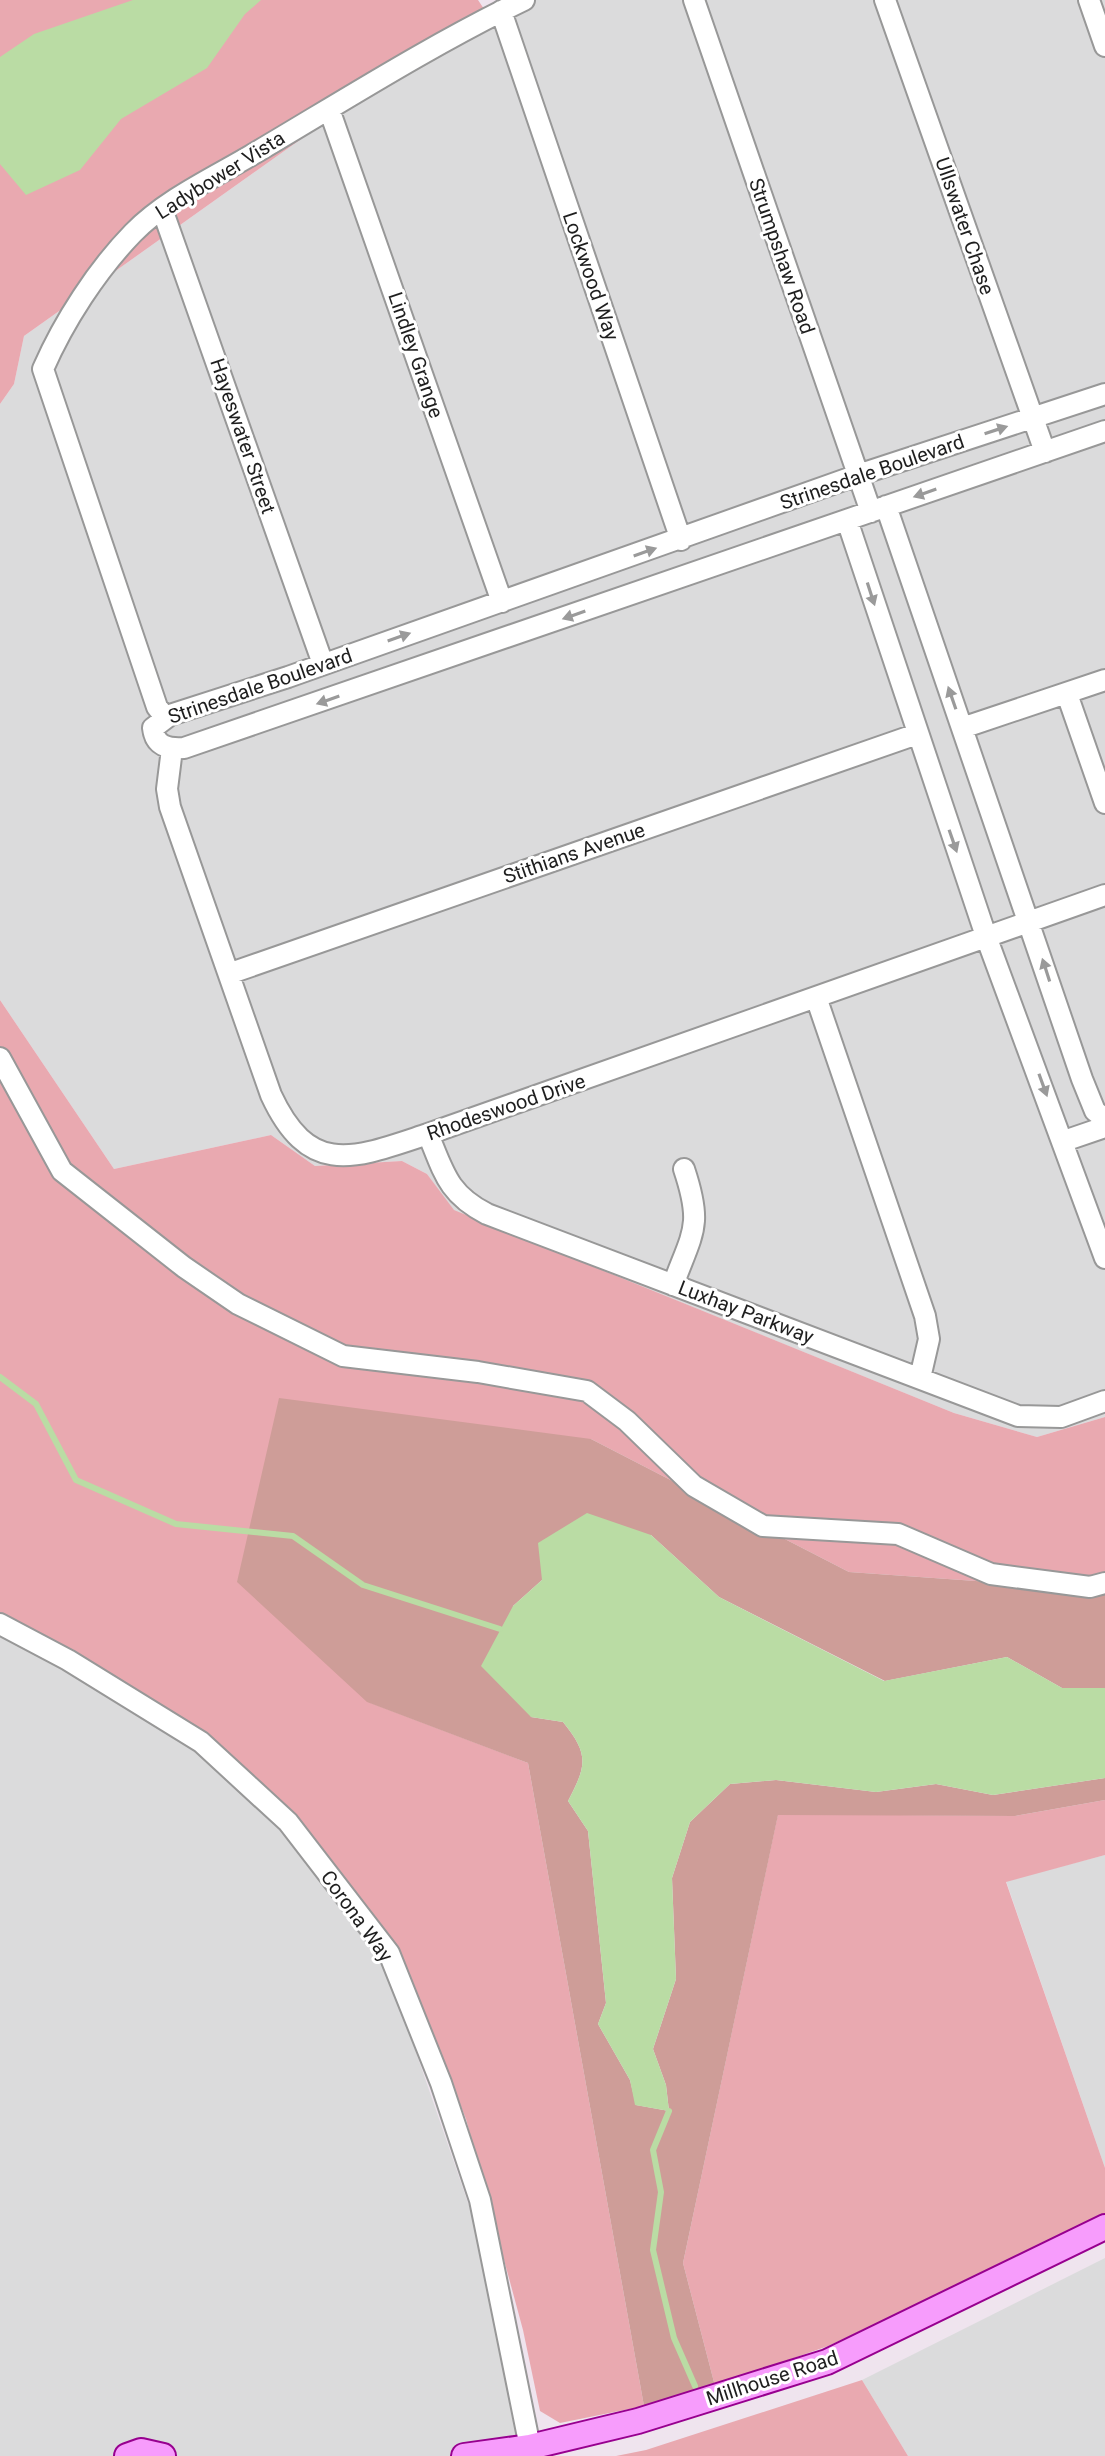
<svg xmlns="http://www.w3.org/2000/svg" width="1105" height="2456" font-family="Roboto,sans-serif">
	<style>
		.residential { fill: #dbdbdc }
		.grass { fill: #e9a9b0 }
		.forest { fill: #ce9d98 }
		.water { fill: #badca4 }
		.lines { fill: none; stroke-linecap: round; stroke-linejoin: round }
		.stream { stroke: #badca4; stroke-width: 6 }
		.minor-casing { stroke: #989898; stroke-width: 24 }
		.major-casing { stroke: #97008f; stroke-width: 28 }
		.minor { stroke: #fff; stroke-width: 20 }
		.major { stroke: #f79cfc; stroke-width: 24 }
		.oneway { fill: #9a9a9a }
		.labels { text-anchor: middle; stroke-width: 6; stroke-linejoin: round; paint-order: stroke }
		.street-label { font-size: 20px; fill: #1e1e1e; stroke: #fff }
	</style>
	<rect width="100%" height="100%" fill="#efe4ee"/>
	<!-- residential -->
	<path class="residential" d="M508 0H1105V1417L1037 1437 954 1413 453 1210 427 1174 402 1161 315 1166 271 1135 114 1169 0 1000V404L14 384 24 336 484 9Z
		M0 1632 192 1744 287 1831 389 1974 475 2223 523 2456H0Z
		M1105 1855V2168L1006 1881Z
		M1105 2258V2456H908L862 2380Z"/>
	<!-- grass -->
	<path class="grass" d="M0 0H478L484 9 24 336 14 384 0 404Z
		M0 1000 114 1169 271 1135 315 1166 402 1161 427 1174 454 1210 954 1413 1037 1437 1105 1417V1590L849 1572 591 1439 371 1703 528 1763 644 2406 560 2423 540 2411 523 2330 466 2119 398 1948 291 1809 194 1727 0 1621Z
		M1105 1800V1855L1006 1882 1105 2168V2218L828 2346 715 2386 683 2263 778 1814 1015 1816Z
		M862 2380 908 2456H616L646 2450Z"/>
	<!-- forest -->
	<path class="forest" d="M279 1398 591 1439 849 1572 1105 1590V1688H1062L1007 1657 885 1681 719 1597 651 1535 542 1580 513 1606 531 1717 563 1722C589 1754 587 1765 568 1801L588 1831 606 2003 598 2024 630 2080 636 2105 669 2111 666 2085 653 2049 676 1979 672 1878 690 1822 730 1784 776 1780 876 1792 936 1784 993 1795 1105 1778V1800L1015 1816 778 1815 683 2263 715 2386 644 2406 528 1763 367 1702 237 1582Z"/>
	<!-- water -->
	<path class="water" d="M133 0H261L245 14 207 68 121 119 80 170 26 195 0 164V57L34 34Z
		M587 1513 651 1535 719 1597 884 1681 1007 1657 1062 1688H1105V1778L993 1795 936 1784 876 1792 776 1780 730 1784 690 1822 672 1878 676 1979 653 2049 666 2085 669 2111 635 2105 630 2080 598 2024 606 2003 588 1831 568 1801C587 1765 589 1754 563 1722L531 1717 481 1666 513 1606 542 1580 538 1543Z"/>
	<g class="lines">
		<!-- stream -->
		<path class="stream" d="M0 1377 36 1404 76 1480 176 1524 293 1536 363 1585 500 1629
			M669 2111 653 2150 661 2192 653 2250 674 2338 695 2386"/>
		<defs>
			<path id="minor" d="M694 0 871 512
				M885 0 1045 452
				M1089 0 1105 46
				M501 11 681 540
				M329 109 502 602
				M162 209 323 664
				M1105 394 858 475 288 677 170 715 153 728C155 746 167 749 184 748L1105 431
				M886 506 1082 1079 1095 1111 1105 1119
				M847 520 987 939 1105 1258
				M1067 694 1105 803
				M165 717 157 707 43 369C64 321 97 270 133 233 166 199 215 177 255 153 343 101 431 45 524 0
				M962 728 1105 680
				M172 749 167 789 170 807 271 1095C310 1179 355 1158 428 1134L1105 895
				M231 973 917 734
				M817 1000 925 1316 929 1339 920 1378
				M0 1058 62 1171 184 1267 238 1304 343 1356 478 1372 587 1391 627 1421 694 1486 763 1526 898 1534 991 1574 1090 1587 1105 1583
				M428 1134C444 1173 448 1194 487 1214L1018 1416 1061 1417 1105 1401
				M1064 1141 1105 1127
				M673 1285C693 1231 703 1226 684 1169
				M0 1624 68 1660 201 1742 288 1822 389 1953 441 2083 480 2200 530 2447"/>
			<path id="major" d="M127 2456 141 2451 163 2456
				M464 2456 530 2447 638 2421 827 2362 1105 2227"/>
		</defs>
		<!-- minor casing -->
		<use href="#minor" class="minor-casing"/>
		<!-- major casing -->
		<use href="#major" class="major-casing"/>
		<!-- minor -->
		<use href="#minor" class="minor"/>
		<!-- major -->
		<use href="#major" class="major"/>
	</g>
	<!-- one-way arrows -->
	<defs><path id="oneway-solid" d="M-6-.8H1V-3.2L6.5 0L1 3.2V.8H-6Z" transform="scale(2)"/></defs>
	<g class="oneway">
		<use href="#oneway-solid" transform="translate(996 430) rotate(-18)"/>
		<use href="#oneway-solid" transform="translate(925 493) rotate(161)"/>
		<use href="#oneway-solid" transform="translate(645 552) rotate(-19)"/>
		<use href="#oneway-solid" transform="translate(871 594) rotate(72)"/>
		<use href="#oneway-solid" transform="translate(574 615) rotate(161)"/>
		<use href="#oneway-solid" transform="translate(399 637) rotate(-19)"/>
		<use href="#oneway-solid" transform="translate(952 698) rotate(-109)"/>
		<use href="#oneway-solid" transform="translate(328 700) rotate(161)"/>
		<use href="#oneway-solid" transform="translate(953 841) rotate(71)"/>
		<use href="#oneway-solid" transform="translate(1046 970) rotate(-108)"/>
		<use href="#oneway-solid" transform="translate(1043 1085) rotate(70)"/>
	</g>
	<g class="labels">
		<!-- street labels -->
		<g class="street-label">
			<text transform="translate(220 175) rotate(-32)" y="7">Ladybower Vista</text>
			<text transform="translate(965 226) rotate(71)" y="7">Ullswater Chase</text>
			<text transform="translate(782 256) rotate(71)" y="7">Strumpshaw Road</text>
			<text transform="translate(591 276) rotate(71)" y="7">Lockwood Way</text>
			<text transform="translate(416 355) rotate(71)" y="7">Lindley Grange</text>
			<text transform="translate(243 436) rotate(71)" y="7">Hayeswater Street</text>
			<text transform="translate(872 472) rotate(-19)" y="7">Strinesdale Boulevard</text>
			<text transform="translate(260 686) rotate(-19)" y="7">Strinesdale Boulevard</text>
			<text transform="translate(574 853) rotate(-19)" y="7">Stithians Avenue</text>
			<text transform="translate(506 1107) rotate(-19)" y="7">Rhodeswood Drive</text>
			<text transform="translate(746 1312) rotate(21)" y="7">Luxhay Parkway</text>
			<text transform="translate(357 1916) rotate(54)" y="7">Corona Way</text>
			<text transform="translate(772 2378) rotate(-18)" y="7">Millhouse Road</text>
		</g>
	</g>
</svg>
